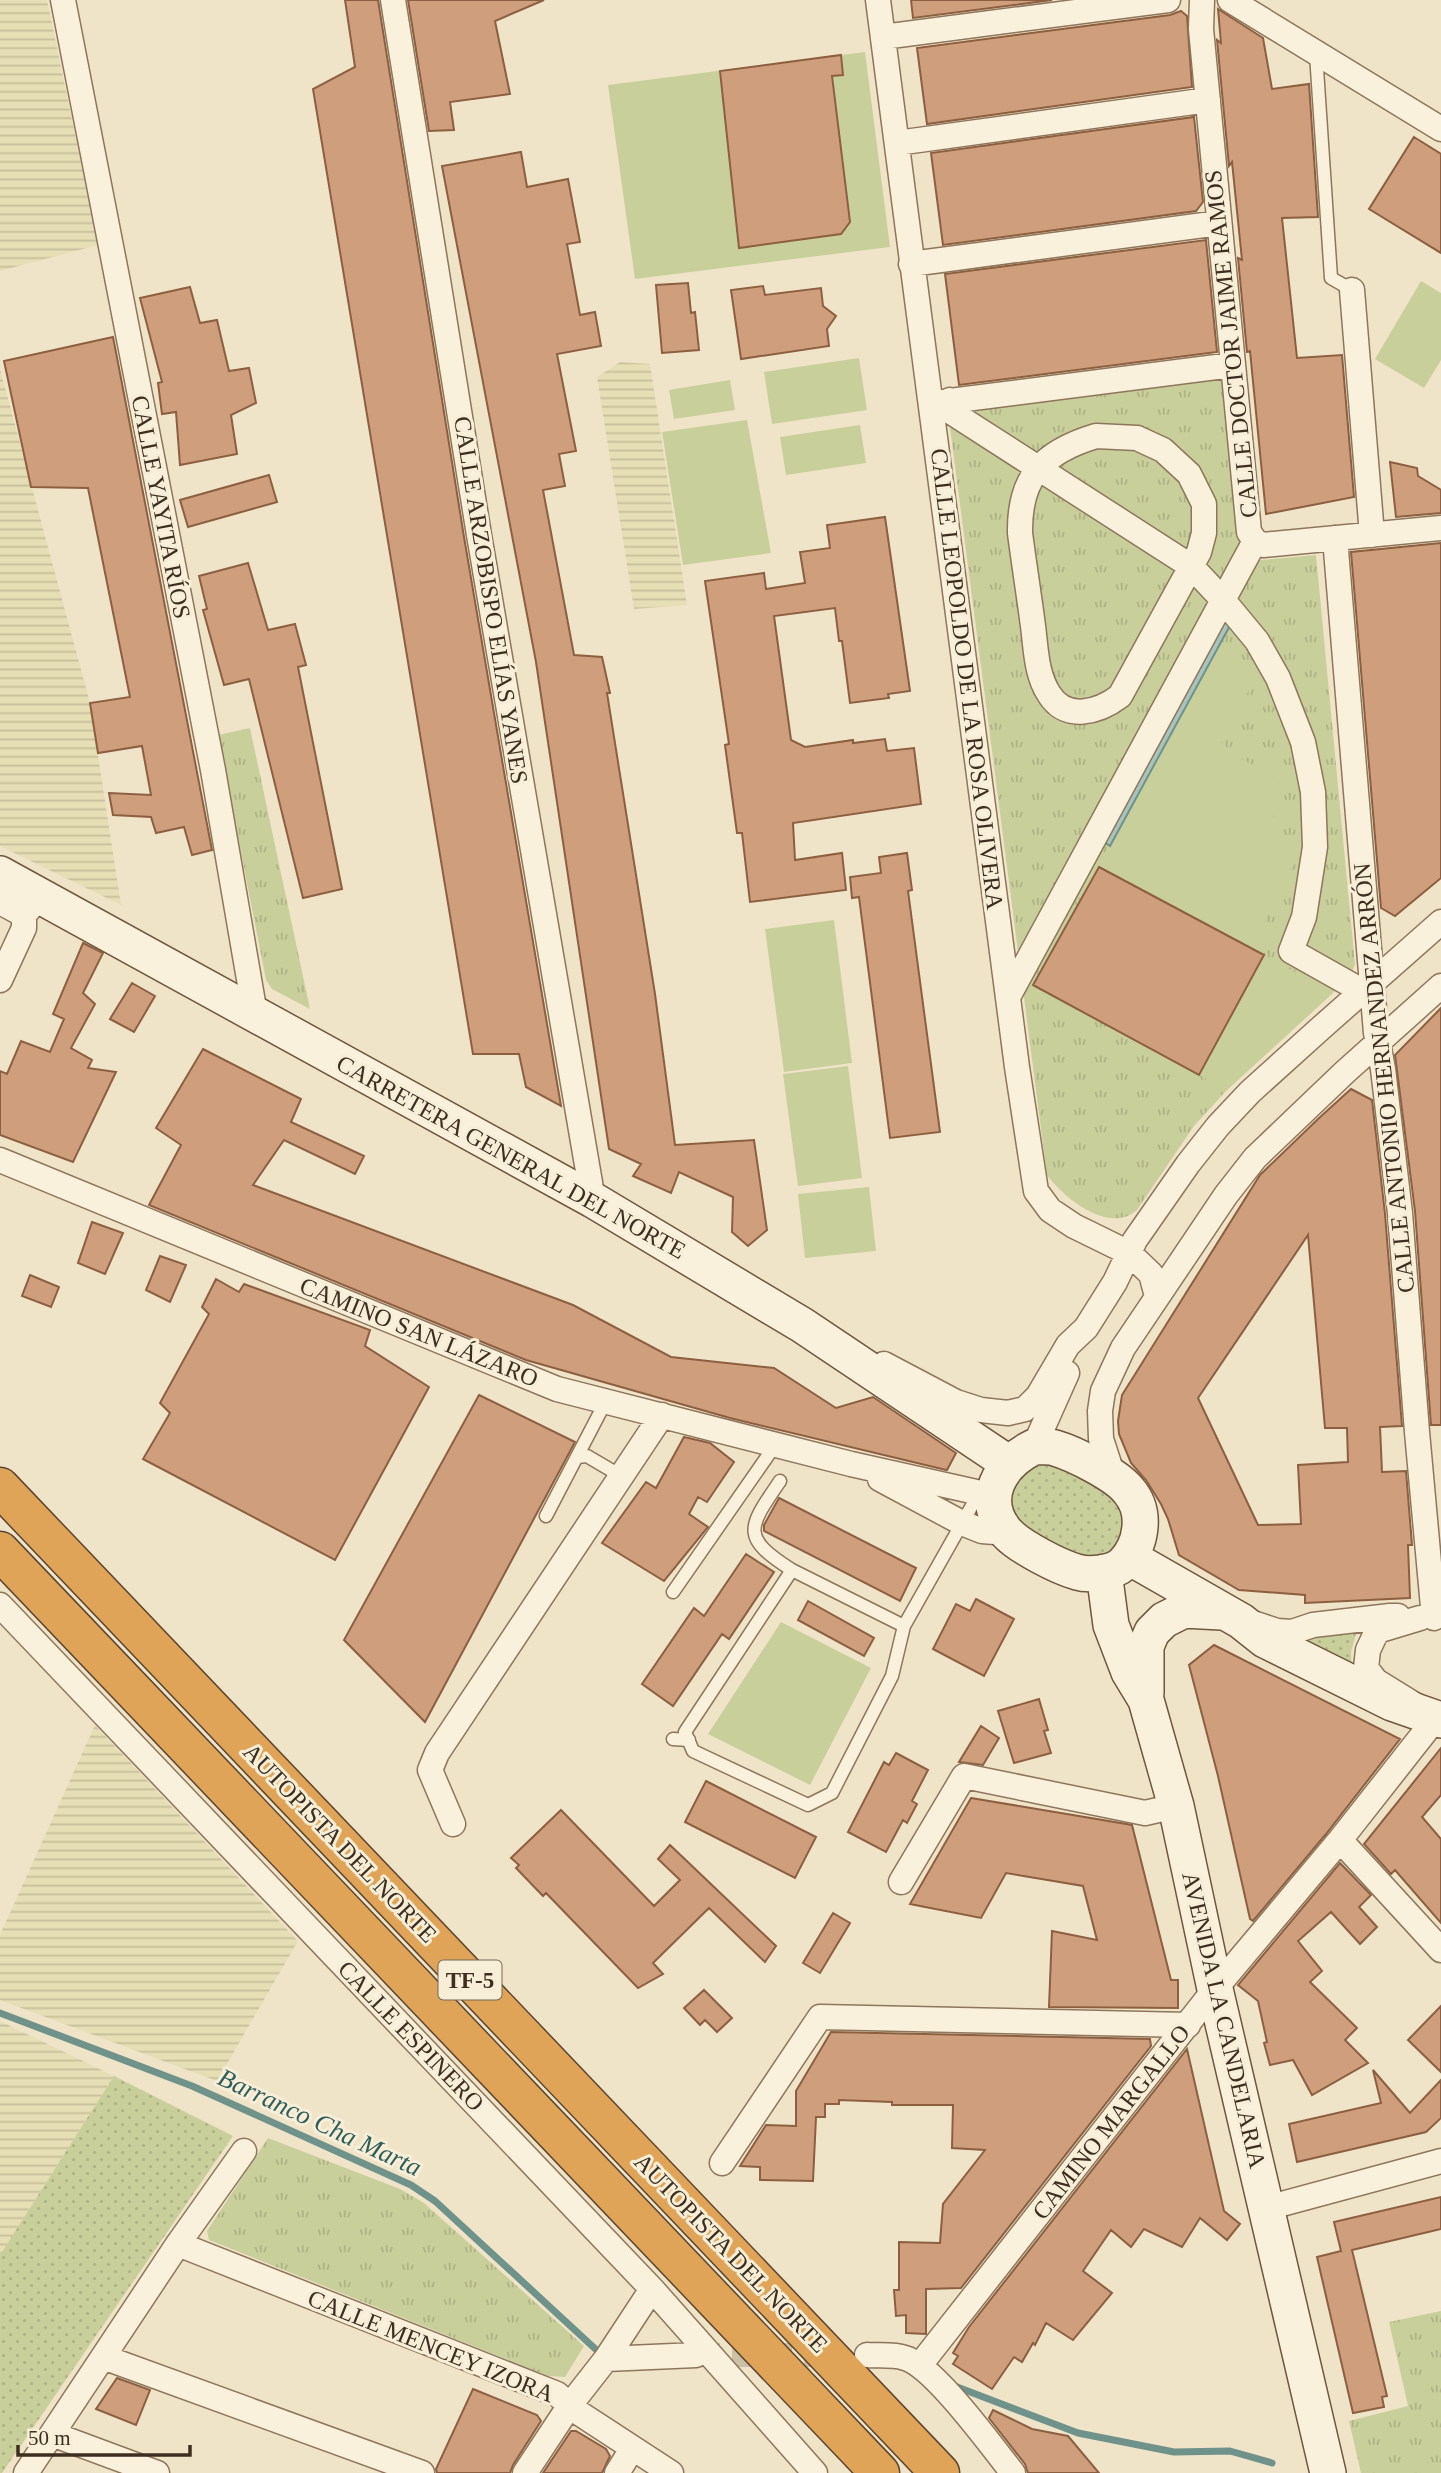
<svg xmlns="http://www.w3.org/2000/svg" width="1441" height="2473" font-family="'Times New Roman',serif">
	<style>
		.farmland { fill: url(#farmland-rules) }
		.grass { fill: url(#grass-dots) }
		.park { fill: url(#park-tufts) }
		.pitch { fill: #c9cf9b }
		.water { fill: #a9c4bc; stroke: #6f938a; stroke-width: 2 }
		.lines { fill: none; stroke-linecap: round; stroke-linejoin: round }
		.stream { stroke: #6f938a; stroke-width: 7 }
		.building { fill: #cf9f7d; stroke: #8d5f41; stroke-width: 2; fill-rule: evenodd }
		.street-tunnel { stroke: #ccc0a6; stroke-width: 24; stroke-dasharray: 24 12; stroke-linecap: butt }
		.lane-casing { stroke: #8d765c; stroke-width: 15 }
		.street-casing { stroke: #8d765c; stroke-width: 27 }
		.secondary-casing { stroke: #6f573f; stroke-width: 38 }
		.highway-casing { stroke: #5b4430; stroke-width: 41 }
		.lane { stroke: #faf1dc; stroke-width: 12 }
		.street { stroke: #faf1dc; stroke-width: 24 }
		.secondary { stroke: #faf1dc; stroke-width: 35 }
		.highway { stroke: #e0a458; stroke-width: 38 }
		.labels { text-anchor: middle; stroke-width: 6; stroke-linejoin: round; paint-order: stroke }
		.shield { fill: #f7eed8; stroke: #756857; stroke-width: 2 }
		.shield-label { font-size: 23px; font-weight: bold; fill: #3d2e20 }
		.street-label { font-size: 24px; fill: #3d2e20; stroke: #f7eed8 }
		.water-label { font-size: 26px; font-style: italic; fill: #2f5d5a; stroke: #f7eed8 }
	</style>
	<defs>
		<pattern id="farmland-rules" width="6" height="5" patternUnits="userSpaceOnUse" patternTransform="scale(1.75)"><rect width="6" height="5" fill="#e6deb5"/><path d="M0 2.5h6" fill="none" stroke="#c6bf9b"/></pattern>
		<pattern id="grass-dots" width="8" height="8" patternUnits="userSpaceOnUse" patternTransform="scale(1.75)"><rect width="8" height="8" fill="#c9cf9b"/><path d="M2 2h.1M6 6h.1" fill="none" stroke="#aeb285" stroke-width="1.8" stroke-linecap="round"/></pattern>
		<pattern id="park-tufts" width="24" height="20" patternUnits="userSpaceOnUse" patternTransform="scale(1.75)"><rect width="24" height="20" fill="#c9cf9b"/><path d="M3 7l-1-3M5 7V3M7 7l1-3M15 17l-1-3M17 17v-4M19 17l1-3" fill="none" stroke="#aeb285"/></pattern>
	</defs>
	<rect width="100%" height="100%" fill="#f0e4c8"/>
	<!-- farmland -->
	<path class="farmland" d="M0 0H47L98 245 0 271Z
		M620 362 650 364 687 605 634 609 597 377Z
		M0 369 90 703 121 905 0 846Z
		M95 1725 298 1941 217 2081 0 2000V1935Z
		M0 2021 114 2076 0 2255Z"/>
	<!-- grass -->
	<path class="grass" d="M1043 1463 1061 1465 1112 1493 1126 1521C1124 1528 1123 1536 1120 1543 1097 1585 1040 1538 1015 1522 1009 1490 1009 1474 1043 1463Z
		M1357 1631 1351 1652 1352 1672 1290 1641Z
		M114 2076 233 2136 2 2473H0V2255Z"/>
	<!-- park -->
	<path class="park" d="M1222 376 1241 553 1250 561 1316 555 1355 964 1350 977 1227 1090 1194 1126 1137 1210C1109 1235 1064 1198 1047 1175L948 412Z
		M250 728 310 1009 272 989 266 980 218 735Z
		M268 2138 400 2189 424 2203 584 2346 565 2377 548 2376 209 2240 207 2231Z
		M1441 2311V2473H1361L1349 2421 1408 2406 1389 2322Z"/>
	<!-- pitch -->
	<path class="pitch" d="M865 52 890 247 635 279 608 85Z
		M1421 281 1441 293V360L1424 388 1375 359Z
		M859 358 867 410 772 424 764 372Z
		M730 380 735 410 674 419 669 390Z
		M747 420 771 553 683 565 662 432Z
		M860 425 866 463 786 475 780 437Z
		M1213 656 1255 679 1221 742 1236 756 1290 786 1264 833 1299 853 1266 914 1264 955 1333 993 1227 1090 1034 985Z
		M834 920 852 1063 784 1072 765 929Z
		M848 1066 862 1178 798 1186 783 1074Z
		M869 1187 876 1251 805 1258 798 1194Z
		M781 1622 871 1668 810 1785 708 1734Z"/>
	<!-- water -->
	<path class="water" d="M1224 614 1233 620 1110 846 1101 840Z"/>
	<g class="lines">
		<!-- stream -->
		<path class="stream" d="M0 2013 192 2086 411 2185 435 2201 603 2356
			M952 2385 1078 2433 1174 2452 1230 2451 1272 2463"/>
	</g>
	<!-- building -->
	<path class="building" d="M345 0H378L464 537 561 1106 526 1087 519 1054H473L313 89 355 67Z
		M408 0H544L495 21 510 94 450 102 454 130 429 131Z
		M911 0H1052L913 18Z
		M1218 9 1263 38 1272 89 1309 84 1318 217 1282 218 1297 358 1342 355 1354 497 1266 514 1250 351 1247 352 1238 258 1242 260 1232 162 1229 166 1217 40 1221 43Z
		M1181 11 1187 16 1192 87 927 124 917 48 1170 15Z
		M841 55 843 75 832 76 850 222 841 234 739 248 720 71Z
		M1194 117 1203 202 1196 211 943 245 931 153Z
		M1414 137 1441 154V253L1369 209Z
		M521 152 527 187 568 179 580 242 567 244 580 315 595 312 601 346 557 354 576 451 559 454 565 486 543 490 574 655 602 657 610 693H607L655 994 675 1145 754 1140 767 1230 748 1246 732 1232 733 1197 679 1172 671 1193 633 1176 641 1164 609 1149 536 662 442 166Z
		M1206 240 1217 352 959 385 945 274Z
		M688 283 691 313 695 312 699 350 662 353 656 285Z
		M763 286 765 295 821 288 823 306 836 316 827 329 829 346 741 359 731 290Z
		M190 287 200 323 217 320 229 371 249 368 256 403 231 415 237 454 180 465 176 412 162 414 158 383 162 382 140 298Z
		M113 337 212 850 192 855 184 827 156 833 151 817 113 815 109 793 151 795 142 746 98 753 90 703 130 697 88 488 31 487 4 361Z
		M1390 462 1417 468 1418 476 1441 490V513L1396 517Z
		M269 475 277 502 188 527 180 500Z
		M885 517 910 691 888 694 889 698 850 703 842 641H839L835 608 774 616 791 740 805 747 853 740V743L885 739 887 751 914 748 921 804 793 823 795 860 842 853 846 890 750 902 742 833H737L725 745 729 744 705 581 764 573 766 589 805 583 800 552 830 548 827 525Z
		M1441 543V878L1395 916 1381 908 1351 552Z
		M248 563 268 630 295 624 306 665 298 667 342 889 303 898 249 679 224 685 203 610 207 609 199 576Z
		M907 853 912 890 908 891 940 1132 890 1138 859 897 852 898 850 877 881 873 879 857Z
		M1099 867 1264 955 1199 1075 1033 985Z
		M83 943 103 953 83 993 95 1004 71 1048 92 1060 88 1068 116 1072 73 1162 0 1135V1071L7 1074 21 1041 50 1052 64 1019 53 1014Z
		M132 983 155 996 134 1032 110 1019Z
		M1441 1008V1425H1431L1415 1211 1395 1055Z
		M203 1049 301 1099 291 1122 364 1156 355 1174 284 1140 253 1185 573 1305 671 1357 774 1368 836 1408 873 1397 956 1453 947 1470 942 1469 730 1418 526 1360 149 1205 181 1145 156 1128Z
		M1351 1089 1372 1100 1385 1214 1402 1426 1380 1427 1382 1472 1406 1471 1412 1545H1408L1410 1598 1305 1603V1595L1239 1590 1179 1555 1168 1519 1161 1504 1146 1480 1131 1463 1119 1434 1118 1421 1122 1395 1260 1175 1318 1119ZM1308 1235 1325 1428H1347L1348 1462 1298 1465 1301 1524 1258 1525 1198 1398Z
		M92 1222 123 1233 105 1274 78 1263Z
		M160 1256 186 1265 170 1302 146 1290Z
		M30 1275 59 1287 51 1307 22 1296Z
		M216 1279 239 1292 244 1284 370 1330 365 1346 429 1387 335 1560 143 1459 170 1413 160 1403 209 1314 202 1307Z
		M479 1395 575 1442 425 1722 344 1640Z
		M684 1437 710 1443 734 1462 707 1502 698 1497 689 1514 708 1527 664 1581 602 1543 646 1482 656 1488Z
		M779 1498 916 1568 900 1601 764 1531V1525Z
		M746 1554 774 1572 729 1639 722 1634 673 1706 642 1684 694 1608 704 1616Z
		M976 1599 1014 1619 984 1676 933 1649 956 1604 970 1611Z
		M808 1601 874 1638 864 1656 798 1620Z
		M1214 1645 1400 1739 1326 1834 1253 1921 1250 1919 1218 1776 1189 1665Z
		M1039 1699 1048 1730 1044 1731 1051 1753 1014 1763 998 1711Z
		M981 1726 999 1738 983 1765 959 1762Z
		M1441 1748V1795L1422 1817 1441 1839V1923L1395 1870 1391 1874 1364 1844Z
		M896 1753 928 1770 912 1801 917 1804 907 1823 903 1820 886 1852 848 1832 884 1762 889 1765Z
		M706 1781 816 1837 795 1878 685 1822Z
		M971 1798 1132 1825 1171 1980H1178V2008L1049 2007 1052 1931 1097 1940 1083 1886 1006 1873 981 1918 910 1904Z
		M561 1810 654 1906 680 1880 658 1859 670 1845 776 1946 765 1962 709 1908 653 1963 663 1974 638 1988 546 1893 543 1896 516 1868 519 1865 511 1858Z
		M1340 1863 1371 1895 1359 1907 1377 1927 1360 1944 1331 1912 1298 1941 1322 1971 1310 1982 1357 2028 1345 2040 1368 2063 1312 2095 1293 2060 1270 2065 1264 2043 1267 2042 1258 2001 1238 1985Z
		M833 1913 850 1923 820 1973 803 1963Z
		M704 1990 732 2018 717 2032 705 2020 700 2025 684 2008Z
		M1441 2006V2072L1408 2040Z
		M831 2032 1150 2039 1151 2046 961 2288 926 2289V2334L906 2333V2315L896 2316 894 2290H899V2242L940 2243 943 2204 985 2150 952 2148 953 2105H892V2102L839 2100V2104H825V2117H816L813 2181 760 2180V2167L740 2166 766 2125 796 2126V2091Z
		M1187 2049 1224 2211 1240 2224 1227 2240 1200 2218 1182 2247 1144 2229 1131 2247 1111 2230 1083 2271 1112 2293 1073 2340 1046 2323 1035 2345 1033 2343 1022 2362 1014 2357 992 2389 953 2364 958 2356 953 2353 969 2327Z
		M1373 2070 1410 2113 1441 2080V2118L1426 2132 1297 2162 1289 2124 1381 2103Z
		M1441 2197V2229L1352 2250 1387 2396 1382 2397 1384 2407 1353 2413 1317 2257 1341 2251 1334 2222Z
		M117 2378 150 2390 136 2425 96 2409Z
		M473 2389 537 2415 541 2421 513 2465 510 2473H437L436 2469Z
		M993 2410 1032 2429 1068 2436 1099 2473H1028L1025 2464 989 2418Z
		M571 2431H576L606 2449 610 2456 602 2473H543Z"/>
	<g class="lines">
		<!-- street-tunnel -->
		<path class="street-tunnel" d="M696 2355H835"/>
		<defs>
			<path id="lane" d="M1316 54 1331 278 1352 290
				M577 1457 587 1456 621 1476
				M780 1481C748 1528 740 1537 792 1570
				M546 1516 606 1401
				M673 1592 776 1444
				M904 1626 792 1570 685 1732 693 1751 808 1805 832 1793 892 1676 904 1626 974 1502 976 1492
				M673 1739 689 1740"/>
			<path id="street" d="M63 0 213 770 255 1014
				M393 0 479 535 593 1200
				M878 0 1017 1067 1036 1191 1050 1210 1074 1226 1129 1253 1151 1274 1157 1296
				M1202 0 1201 29 1249 532 1255 541 1263 545 1441 528
				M1230 0 1441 129
				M883 37 1168 0
				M897 143 1208 100
				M911 264 1219 223
				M1352 290 1372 535
				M950 400 951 412 1192 567 1223 600 1257 641 1278 678 1303 742 1313 792 1315 847 1304 917 1291 951 1362 991
				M934 403 1232 365
				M1096 436 1137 438 1163 450 1189 474 1204 504V533L1199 552 1120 696C1099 712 1066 722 1049 694 1036 674 1036 649 1033 626 1029 595 1024 564 1020 533 1019 477 1043 452 1096 436Z
				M1335 538 1376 1033 1383 1069 1400 1213 1417 1432 1434 1618
				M0 902 24 915
				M0 980 24 928V915L40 896
				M1008 997 1255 541
				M0 1160 557 1389 851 1464 994 1496
				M884 1364 956 1402 981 1410 1008 1413 1025 1409 1038 1396 1068 1345 1086 1328 1115 1282 1135 1240 1188 1164 1218 1126 1250 1092 1322 1027 1441 922
				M1034 1447 1067 1373
				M880 1479 962 1523 982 1531 1007 1533
				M1114 1479 1101 1439 1100 1411 1103 1391 1123 1348 1226 1195 1255 1158 1345 1072 1441 986
				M0 1605 652 2289 815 2473
				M1256 1624 1277 1631 1292 1632 1313 1625 1390 1616H1398
				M453 1824 430 1770 437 1753 662 1415
				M1340 1840 1441 1950
				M901 1882 964 1776 1145 1813 1176 1806
				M722 2163 820 2017 1188 2025
				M1267 2208 1441 2161
				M178 2244 557 2394 576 2411 671 2473
				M867 2355C879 2356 894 2354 905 2358 934 2366 992 2447 1013 2473
				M103 2357 422 2473
				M606 2359 696 2355
				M920 2365 1215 1989 1340 1840 1436 1718 1376 1681 1366 1668 1368 1650 1377 1631 1420 1618
				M52 2434 157 2473
				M26 2473 178 2244 244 2151
				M525 2473 570 2405 606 2359 652 2289
				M617 2473 632 2449"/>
			<path id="secondary" d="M0 874 593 1200 802 1325 1008 1463
				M1034 1447C1041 1447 1049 1446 1055 1448 1075 1454 1117 1475 1129 1491 1147 1512 1142 1545 1123 1564 1113 1573 1090 1576 1077 1572 1059 1567 1020 1547 1007 1533 978 1500 1000 1463 1034 1447Z
				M1129 1557 1241 1621 1265 1640 1392 1703 1441 1720
				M1104 1572 1111 1625 1129 1672 1146 1700 1176 1806 1215 1989 1328 2473
				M1146 1693V1646L1152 1632 1164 1620 1184 1610 1221 1612"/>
			<path id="highway" d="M0 1487 940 2473
				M0 1551 880 2473"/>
		</defs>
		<!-- lane casing -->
		<use href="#lane" class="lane-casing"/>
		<!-- street casing -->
		<use href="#street" class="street-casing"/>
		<!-- secondary casing -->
		<use href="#secondary" class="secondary-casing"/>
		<!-- highway casing -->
		<use href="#highway" class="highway-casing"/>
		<!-- lane -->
		<use href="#lane" class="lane"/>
		<!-- street -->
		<use href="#street" class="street"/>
		<!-- secondary -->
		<use href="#secondary" class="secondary"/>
		<!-- highway -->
		<use href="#highway" class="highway"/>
	</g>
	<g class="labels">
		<!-- shield labels -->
		<rect class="shield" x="438.5" y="1960.5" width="63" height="39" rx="5"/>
		<g class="shield-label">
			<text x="470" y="1988">TF-5</text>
		</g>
		<!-- street labels -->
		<g class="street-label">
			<text transform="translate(1231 344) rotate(-96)" y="8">CALLE DOCTOR JAIME RAMOS</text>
			<text transform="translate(161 507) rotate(79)" y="8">CALLE YAYITA RÍOS</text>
			<text transform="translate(491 600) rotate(81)" y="8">CALLE ARZOBISPO ELÍAS YANES</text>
			<text transform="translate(967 679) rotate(83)" y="8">CALLE LEOPOLDO DE LA ROSA OLIVERA</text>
			<text transform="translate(1384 1078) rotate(-96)" y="8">CALLE ANTONIO HERNANDEZ ARRÓN</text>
			<text transform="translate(511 1157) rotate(29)" y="8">CARRETERA GENERAL DEL NORTE</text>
			<text transform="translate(419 1332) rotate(22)" y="8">CAMINO SAN LÁZARO</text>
			<text transform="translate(340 1843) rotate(46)" y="8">AUTOPISTA DEL NORTE</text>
			<text transform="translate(1224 2020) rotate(77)" y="8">AVENIDA LA CANDELARIA</text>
			<text transform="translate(411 2036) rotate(46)" y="8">CALLE ESPINERO</text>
			<text transform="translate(1111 2122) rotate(-52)" y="8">CAMINO MARGALLO</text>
			<text transform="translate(731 2253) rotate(46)" y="8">AUTOPISTA DEL NORTE</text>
			<text transform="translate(431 2346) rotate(22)" y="8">CALLE MENCEY IZORA</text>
		</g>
		<!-- water labels -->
		<g class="water-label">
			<text transform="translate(320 2122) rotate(25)" y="9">Barranco Cha Marta</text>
		</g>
	</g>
	<!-- scale -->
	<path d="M18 2445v10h172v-10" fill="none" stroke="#3d2e20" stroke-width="3.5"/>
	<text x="28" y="2445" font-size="21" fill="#3d2e20" stroke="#f7eed8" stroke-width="5" paint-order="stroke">50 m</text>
</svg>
